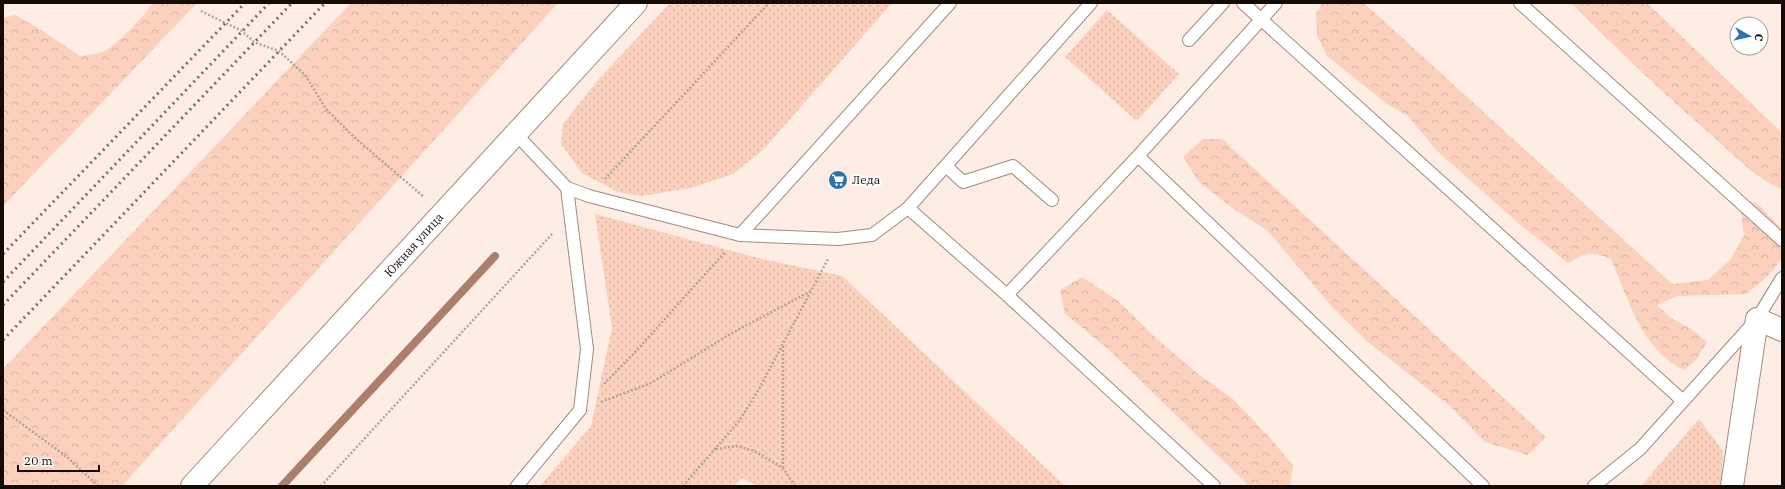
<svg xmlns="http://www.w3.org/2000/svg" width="1785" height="489" font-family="'IBM Plex Serif',serif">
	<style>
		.grass { fill: url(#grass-dots) }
		.forest { fill: url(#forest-crowns) }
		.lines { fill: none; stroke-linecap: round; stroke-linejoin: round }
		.stream { stroke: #ad7f6a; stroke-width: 8 }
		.lane-casing { stroke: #a3897d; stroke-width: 14 }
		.street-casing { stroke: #a3897d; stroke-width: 24 }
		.primary-casing { stroke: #a3897d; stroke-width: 24 }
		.path { stroke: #b2a49d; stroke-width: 2.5; stroke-dasharray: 2 2; stroke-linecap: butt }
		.lane { stroke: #fff; stroke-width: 12 }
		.street { stroke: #fff; stroke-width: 22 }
		.primary { stroke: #fff; stroke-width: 22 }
		.rail { stroke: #7a6d67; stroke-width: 3; stroke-dasharray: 2 4; stroke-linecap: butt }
		.labels { text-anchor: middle; stroke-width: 4; stroke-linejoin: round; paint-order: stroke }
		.poi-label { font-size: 12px; fill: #150c08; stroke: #fff; text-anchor: start }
		.street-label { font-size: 12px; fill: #150c08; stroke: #fff }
	</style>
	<defs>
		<pattern id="grass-dots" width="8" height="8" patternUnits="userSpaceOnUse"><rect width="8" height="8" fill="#fbd1be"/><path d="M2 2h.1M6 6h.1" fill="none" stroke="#d6b2a2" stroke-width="1.8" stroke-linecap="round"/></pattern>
		<pattern id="forest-crowns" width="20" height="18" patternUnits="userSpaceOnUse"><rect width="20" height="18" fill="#fbd1be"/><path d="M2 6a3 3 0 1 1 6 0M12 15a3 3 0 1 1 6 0" fill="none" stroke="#d6b2a2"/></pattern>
	</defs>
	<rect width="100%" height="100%" fill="#feede5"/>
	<!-- grass -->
	<path class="grass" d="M670 3H892L763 150 733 174 691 188 642 196 618 192 582 173 561 144 563 124 598 80Z
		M1107 10 1179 74 1137 121 1065 57Z
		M595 214 758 258 842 276 1065 486H757L742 478 734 486H540L591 426 612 328Z
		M1699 419 1723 451 1721 486H1641Z"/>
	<!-- forest -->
	<path class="forest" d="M153 3H197L3 206V18L15 15 38 28 80 56C88 55 98 54 105 51 118 44 144 16 153 3Z
		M351 3H558L122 486H3V369Z
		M1322 3H1364L1672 284 1708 280 1730 260 1744 236 1741 212 1747 201 1757 203 1782 229V258L1769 275 1746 294 1677 296 1657 305 1671 318 1691 329 1707 342 1696 360 1684 370C1642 351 1628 298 1611 259 1591 251 1587 252 1568 263L1517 222 1436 150 1408 116 1387 104 1327 56 1317 36 1316 13Z
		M1571 3H1647L1782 133V189C1761 182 1732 154 1715 138 1665 95 1618 50 1571 3Z
		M1203 139H1222L1546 437 1528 455 1485 442 1451 407 1369 343 1333 308 1268 231 1231 207 1198 181 1183 157Z
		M1082 277 1118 301 1157 339 1198 374 1233 399 1270 438 1293 465 1290 486H1249L1108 349 1065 314 1060 290Z"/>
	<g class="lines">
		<!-- stream -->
		<path class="stream" d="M282 486 495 256"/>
		<defs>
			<path id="lane" d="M1243 3 1683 401
				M1520 3 1782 240
				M1189 40 1223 3
				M516 134 567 188 589 196 740 235 838 239 872 235 908 208 1007 295 1138 156 1276 3
				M1138 156 1483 486
				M946 166 963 182 1013 166 1052 200
				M908 208 1091 3
				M740 235 950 3
				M1007 295 1214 486
				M517 486 580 410 587 349 567 188
				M1594 486 1640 449 1757 319 1782 278"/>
			<path id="street" d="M1732 486 1757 319 1782 330"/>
			<path id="primary" d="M192 486 636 3"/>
		</defs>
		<!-- lane casing -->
		<use href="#lane" class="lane-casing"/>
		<!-- street casing -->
		<use href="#street" class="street-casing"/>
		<!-- primary casing -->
		<use href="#primary" class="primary-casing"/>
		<!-- path -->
		<path class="path" d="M201 11 242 31 254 42 279 51 305 75 326 109 354 137 424 197
			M605 179 769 3
			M783 346V468
			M604 384 637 350 725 252
			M601 402 651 383 732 333 811 291 828 259
			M3 410 67 457 98 486
			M716 449 737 446 754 451 783 468 795 486
			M321 486 552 234
			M683 486 740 420 759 389 811 291"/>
		<!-- lane -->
		<use href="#lane" class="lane"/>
		<!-- street -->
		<use href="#street" class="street"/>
		<!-- primary -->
		<use href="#primary" class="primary"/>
		<!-- rail -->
		<path class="rail" d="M3 254 245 3
			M3 282 269 3
			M3 305 292 3
			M3 340 325 3"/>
	</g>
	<!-- icons -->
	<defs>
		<symbol id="supermarket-disc" viewBox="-11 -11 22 22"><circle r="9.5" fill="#2f74a9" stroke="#fff"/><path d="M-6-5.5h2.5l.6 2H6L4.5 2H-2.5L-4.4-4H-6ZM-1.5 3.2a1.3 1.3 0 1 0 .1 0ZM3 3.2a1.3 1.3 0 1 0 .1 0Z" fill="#fff"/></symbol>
	</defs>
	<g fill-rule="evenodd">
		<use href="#supermarket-disc" x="827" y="169" width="22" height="22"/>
	</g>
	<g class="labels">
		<!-- poi labels -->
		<g class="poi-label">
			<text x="852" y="184">Леда</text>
		</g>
		<!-- street labels -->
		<g class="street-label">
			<text transform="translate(414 245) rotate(-48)" y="4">Южная улица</text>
		</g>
	</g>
	<!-- border -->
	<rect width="1785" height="489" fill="none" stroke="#150c08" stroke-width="8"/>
	<!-- north arrow -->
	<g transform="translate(1749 36) rotate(98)"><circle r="19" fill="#ffffff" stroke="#a19e9c"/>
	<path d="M0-3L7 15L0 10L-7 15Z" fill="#2f74a9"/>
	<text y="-6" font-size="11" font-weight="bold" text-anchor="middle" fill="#150c08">С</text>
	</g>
	<!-- scale -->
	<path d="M18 465v6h81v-6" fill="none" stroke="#150c08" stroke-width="2"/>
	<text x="24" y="465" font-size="12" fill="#150c08" stroke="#ffffff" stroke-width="3" paint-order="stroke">20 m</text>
</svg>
